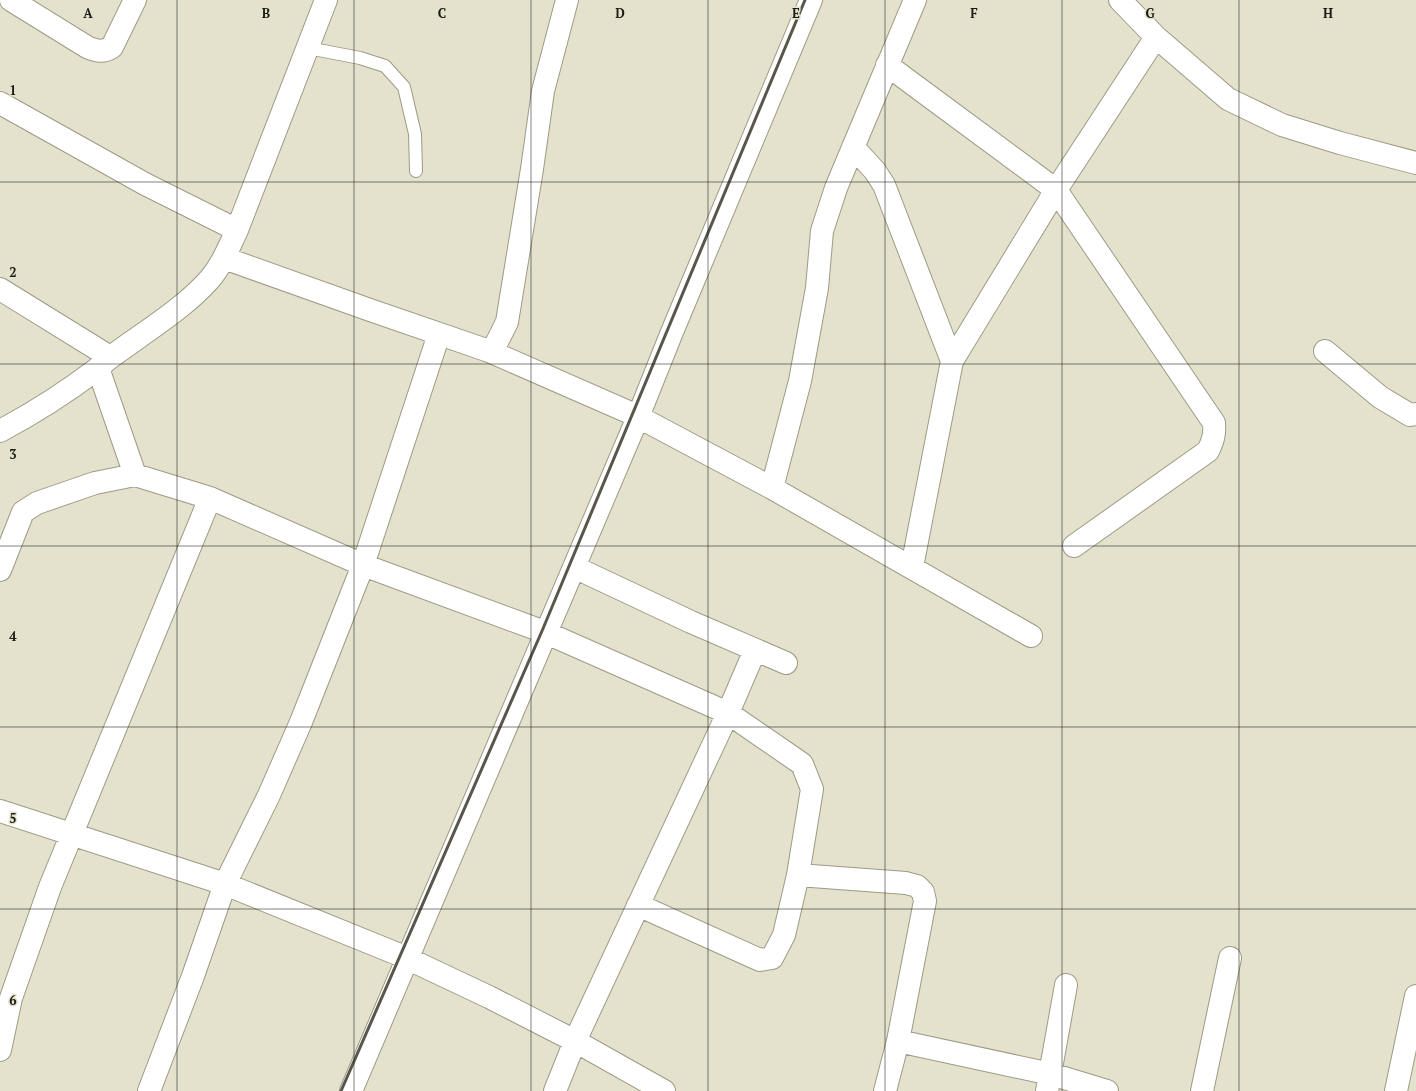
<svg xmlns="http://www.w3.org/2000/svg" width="1416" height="1091" font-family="'PT Serif',serif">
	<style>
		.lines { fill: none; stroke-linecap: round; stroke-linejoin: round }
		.service-casing { stroke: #9d9a85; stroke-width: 14 }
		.minor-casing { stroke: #9d9a85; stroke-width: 24 }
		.trunk-casing { stroke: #9d9a85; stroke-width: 24 }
		.service { stroke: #fff; stroke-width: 12 }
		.minor { stroke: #fff; stroke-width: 22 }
		.trunk { stroke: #fff; stroke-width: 22 }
		.rail { stroke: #59574b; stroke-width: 3 }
		.grid { fill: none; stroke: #1b1a12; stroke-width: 1; stroke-opacity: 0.55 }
		.grid-label { font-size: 13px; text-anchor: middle; font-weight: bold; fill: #1b1a12; stroke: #e4e2cc; stroke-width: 3; stroke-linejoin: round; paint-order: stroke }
	</style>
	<rect width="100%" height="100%" fill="#e4e2cc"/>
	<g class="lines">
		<defs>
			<path id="service" d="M308 48 360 58 385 66 404 87 415 134 416 171"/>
			<path id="minor" d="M11 0 87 47C96 51 103 53 112 47L135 0
				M1120 0 1156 37 1228 99 1282 125 1340 143 1416 163
				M887 65 1056 190 1214 423C1215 434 1213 441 1208 451L1074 546
				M0 103 145 184 237 230
				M853 147 875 171 884 185 952 361
				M224 258 370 310 489 351 633 414 772 488 1031 636
				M0 289 110 357
				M489 351 496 344 507 322 532 169 543 91 567 0
				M1325 351 1380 397 1410 415 1416 414
				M98 368 135 475
				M0 431C32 414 68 391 97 369 102 365 106 360 111 357 143 333 182 310 209 280 222 265 229 247 237 230L326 0
				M772 488 800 381 817 288 822 231 836 188 915 0
				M574 567 691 622 786 663
				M912 567 952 361 1056 190 1156 37
				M0 570 23 512 37 503 95 483 135 475 210 498
				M0 811 225 884 400 955 489 997 575 1041 664 1091
				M798 875 906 883 917 886 923 892 925 901 898 1041 885 1091
				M898 1041 1051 1074 1107 1091
				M0 1050 11 998 50 887 210 498 363 565 542 631 728 713 802 764 812 789 798 875 784 935 772 958 760 960 638 905
				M149 1091 193 976 225 884 269 795 301 722 363 565 439 334
				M351 1091 638 417 672 332 811 0
				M555 1091 575 1041 728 713 755 650
				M1047 1091 1066 985
				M1202 1091 1230 958"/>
			<path id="trunk" d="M1396 1091 1416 996"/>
		</defs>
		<!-- service casing -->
		<use href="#service" class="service-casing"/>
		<!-- minor casing -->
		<use href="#minor" class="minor-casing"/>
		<!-- trunk casing -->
		<use href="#trunk" class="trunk-casing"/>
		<!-- service -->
		<use href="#service" class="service"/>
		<!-- minor -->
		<use href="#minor" class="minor"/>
		<!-- trunk -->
		<use href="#trunk" class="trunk"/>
		<!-- rail -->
		<path class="rail" d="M341 1091 542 631 805 0"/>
	</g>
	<!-- grid -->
	<path class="grid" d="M177 0V1091M354 0V1091M531 0V1091M708 0V1091M885 0V1091M1062 0V1091M1239 0V1091M0 182H1416M0 364H1416M0 546H1416M0 727H1416M0 909H1416"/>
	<g class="grid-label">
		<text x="88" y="18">A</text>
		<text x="266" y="18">B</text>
		<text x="442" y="18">C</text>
		<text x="620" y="18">D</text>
		<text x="796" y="18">E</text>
		<text x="974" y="18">F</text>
		<text x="1150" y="18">G</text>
		<text x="1328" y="18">H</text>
		<text x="13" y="95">1</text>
		<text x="13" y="277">2</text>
		<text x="13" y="459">3</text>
		<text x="13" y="641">4</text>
		<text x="13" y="823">5</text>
		<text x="13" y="1005">6</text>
	</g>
</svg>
